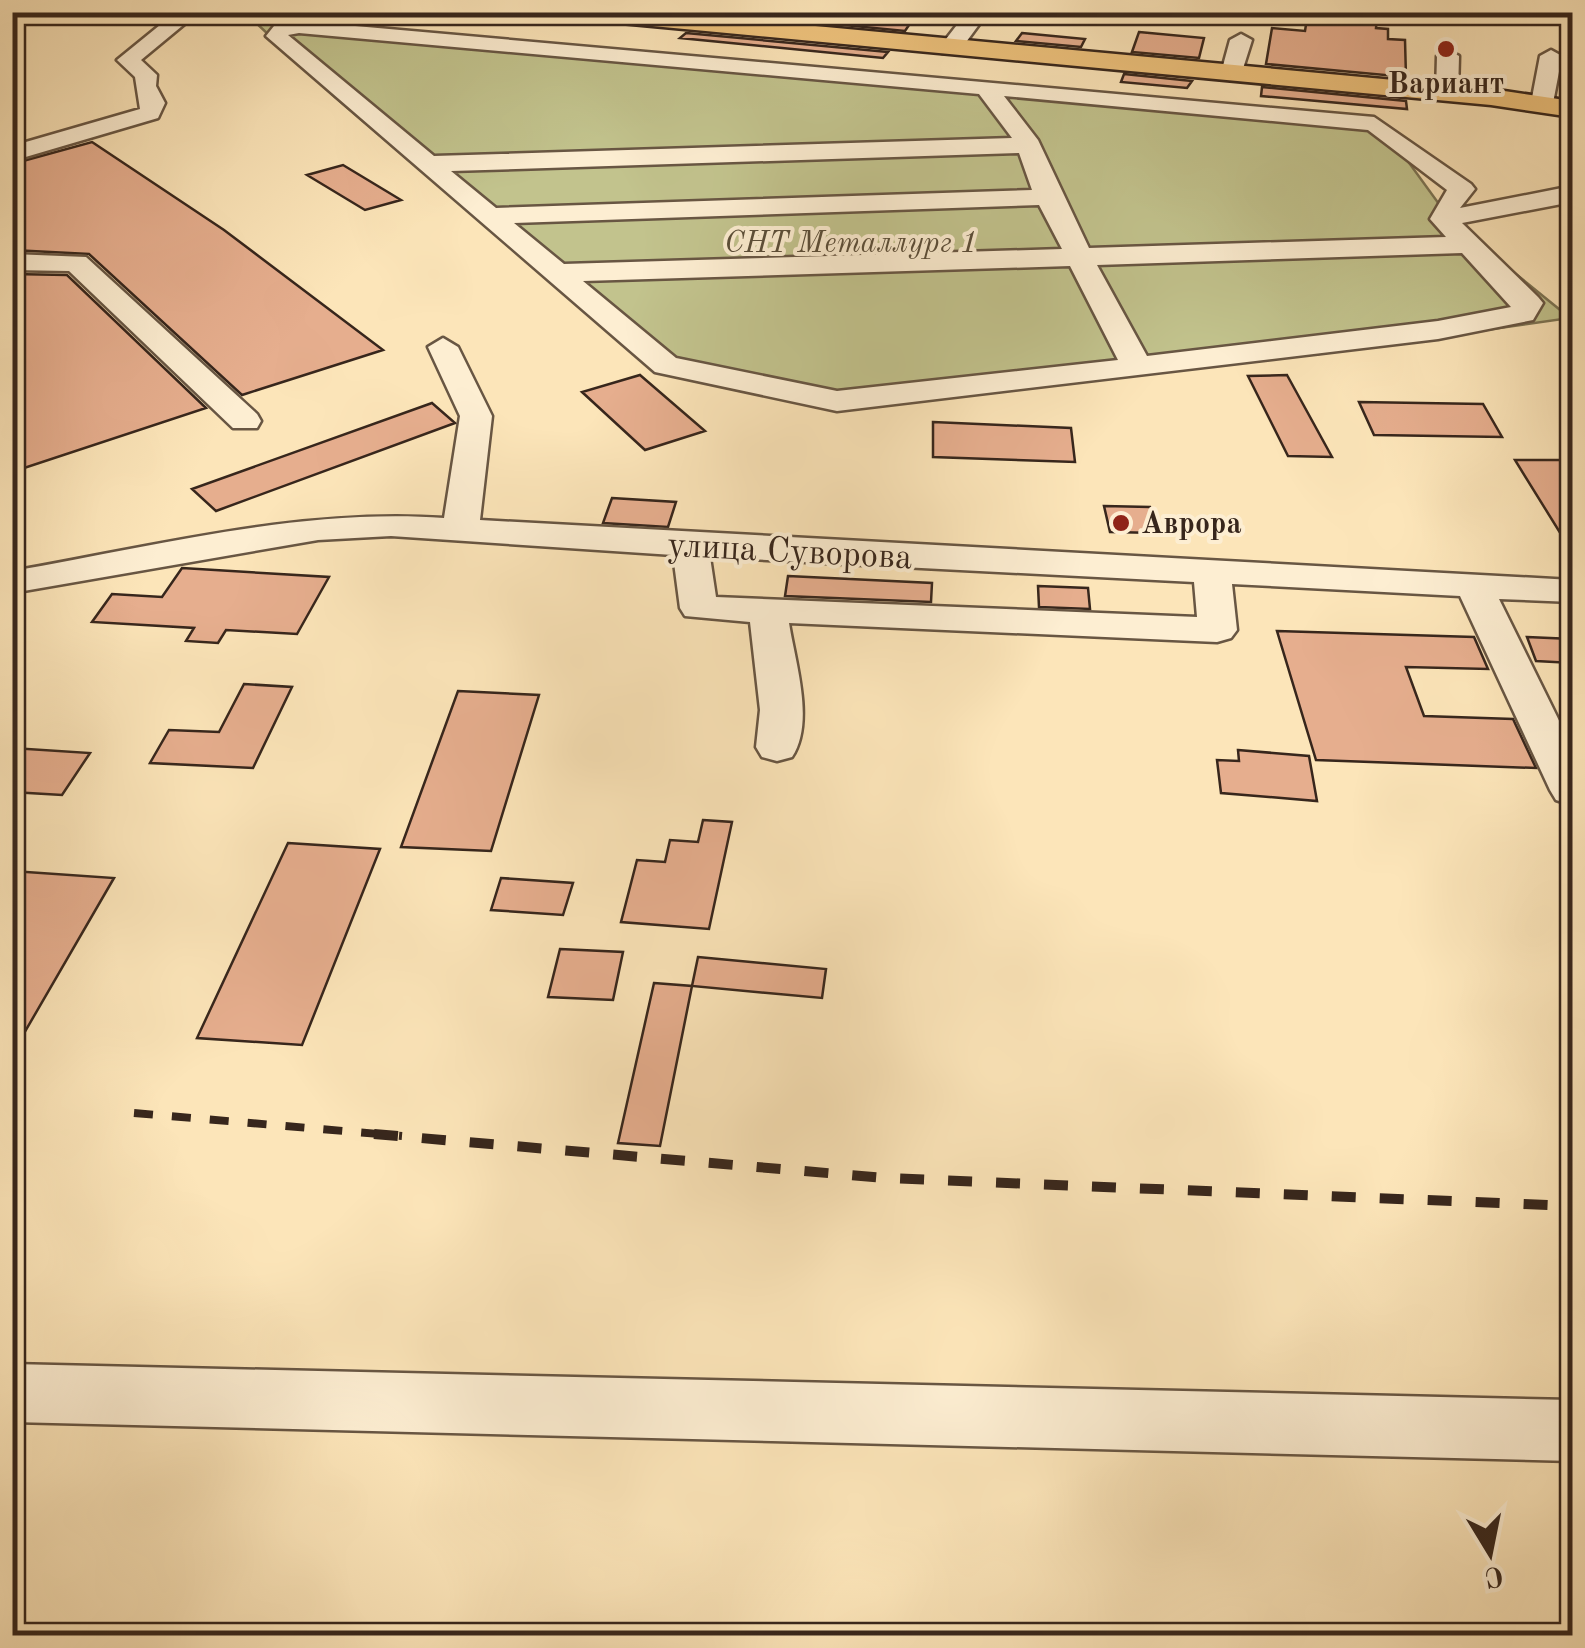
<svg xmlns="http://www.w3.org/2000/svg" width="1585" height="1648" font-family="'Old Standard TT',serif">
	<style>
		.green { fill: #c2c38d; stroke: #7c7454; stroke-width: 2.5 }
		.building { fill: #e6ae8e; stroke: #37261c; stroke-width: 2.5 }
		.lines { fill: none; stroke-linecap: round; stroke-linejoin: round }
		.minor-casing { stroke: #685643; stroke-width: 5 }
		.major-casing { stroke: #37261c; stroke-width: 5 }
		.minor { fill: #fdeed2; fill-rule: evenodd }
		.major { fill: #eec27c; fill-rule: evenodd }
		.rail-far1 { stroke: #37261c; stroke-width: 8; stroke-dasharray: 19 19; stroke-linecap: butt }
		.rail { stroke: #37261c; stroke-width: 10; stroke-dasharray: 24 24; stroke-linecap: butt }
		.poi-dot { fill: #8f2418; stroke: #fdeed2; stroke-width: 4 }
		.labels { text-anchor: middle; stroke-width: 8; stroke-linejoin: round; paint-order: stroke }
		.far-poi-label { font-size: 30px; font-weight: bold; fill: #37261c; stroke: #fdeed2 }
		.far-park-label { font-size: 30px; font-style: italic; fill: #5a4d38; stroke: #fdeed2 }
		.street-label { font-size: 35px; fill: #37261c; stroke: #fdeed2 }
	</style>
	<rect width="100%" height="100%" fill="#fce5b9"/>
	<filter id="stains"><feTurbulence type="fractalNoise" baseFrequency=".002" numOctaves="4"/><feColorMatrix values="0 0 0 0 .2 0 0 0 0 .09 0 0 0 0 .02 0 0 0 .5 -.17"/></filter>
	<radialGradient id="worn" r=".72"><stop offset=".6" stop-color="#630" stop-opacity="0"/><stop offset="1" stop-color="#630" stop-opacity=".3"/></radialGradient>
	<!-- green -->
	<path class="green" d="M254 21 1383 127 1452 222 1570 318 1319 354 1059 377 849 408 675 374 642 360 335 97Z"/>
	<!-- building -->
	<path class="building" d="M710 12H775L909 25 905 31Z
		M1308 12 1377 18 1376 28 1388 29V39L1405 40 1406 77 1266 64 1272 28 1305 31Z
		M1139 32 1204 38 1199 58 1132 52Z
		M686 33 888 52 883 58 680 38Z
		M1022 33 1085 39 1081 47 1016 41Z
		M1124 74 1192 81 1187 88 1121 82Z
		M1262 87 1406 101 1407 109 1261 96Z
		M92 142 224 230 383 350 242 395 89 254 12 250V164Z
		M343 165 401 200 365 210 307 175Z
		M12 274 67 275 206 408 12 472Z
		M640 375 705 431 645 450 582 392Z
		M1287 375 1332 457 1288 456 1248 376Z
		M1359 402 1483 404 1502 437 1374 435Z
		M432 403 455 423 216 511 192 489Z
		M933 422 1071 428 1075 462 933 457Z
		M1515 460H1572V552Z
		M612 498 676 502 668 527 603 523Z
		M1104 506 1150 507 1158 533 1110 532Z
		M182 568 329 577 297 634 226 630 218 643 186 641 194 628 92 622 112 594 162 597Z
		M788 576 932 583 931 602 785 596Z
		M1038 586 1088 588 1090 609 1039 607Z
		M1277 631 1474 637 1488 669 1406 667 1424 716 1513 719 1536 768 1316 760Z
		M1527 637 1572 639V663L1536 661Z
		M244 684 292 687 253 768 150 763 169 730 219 732Z
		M458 691 539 695 491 851 401 847Z
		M12 748 90 753 62 795 12 792Z
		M1238 750 1309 756 1317 801 1221 793 1217 760 1239 761Z
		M703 820 732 822 709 929 621 922 637 860 665 862 670 840 698 842Z
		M288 843 380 849 302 1045 197 1038Z
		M12 871 114 878 12 1054Z
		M501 878 573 883 563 915 491 910Z
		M560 949 623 952 613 1000 548 997Z
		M698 957 826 969 822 998 692 986Z
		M654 983 692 986 660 1146 618 1143Z"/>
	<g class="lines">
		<defs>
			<path id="minor" d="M176 12H199L141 60 157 75 156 86 165 103 158 118 12 161V146L140 109 135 77 117 60Z
				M967 12 986 15 958 53H942L939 48Z
				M299 21 1374 117 1471 184 1475 189 1460 208 1572 186V202L1462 223 1538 297 1543 303 1533 320 1438 339 837 411 655 372 266 36 274 26ZM299 33 979 94 1012 138 434 156 288 35ZM1004 96 1368 130 1447 190 1430 219 1446 237 1089 248 1038 140ZM1019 153 1032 190 496 208 451 171ZM1039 205 1062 249 564 264 514 223ZM1462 253 1511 307 1438 321 1147 356 1097 265ZM1070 266 1118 360 837 391 676 358 583 281Z
				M1241 34 1252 40 1240 78H1224L1221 73 1230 40Z
				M1448 50 1459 56 1458 93 1447 100 1436 93 1437 56Z
				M1551 50 1562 56 1553 103 1542 110 1531 103 1540 56Z
				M12 254 86 257 257 414 261 421 257 428H233L69 271 12 270Z
				M443 338 458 347 492 416 480 520 1572 580V602L1499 599 1572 747V805L1556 800 1550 790 1460 596 1232 584 1237 630 1231 638 1217 642 789 623C795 662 815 722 792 757L777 761 762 757 756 747 760 710 750 622 685 616 680 608 673 555 391 536 318 540 12 593V571C155 546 300 508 444 518L460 416 428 347ZM710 557 1194 582 1197 617 716 597Z
				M12 1364 1572 1400V1461L12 1422Z"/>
			<path id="major" d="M566 12H664L1491 89 1572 101V117L1491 105 578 19Z"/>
		</defs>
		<!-- minor casing -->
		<use href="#minor" class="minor-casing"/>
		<!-- major casing -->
		<use href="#major" class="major-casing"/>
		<!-- minor -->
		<use href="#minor" class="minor"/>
		<!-- major -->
		<use href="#major" class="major"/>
		<!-- rail-far1 -->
		<path class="rail-far1" d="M134 1113 402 1136"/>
		<!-- rail -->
		<path class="rail" d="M374 1134 885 1178 1572 1206"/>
	</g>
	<!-- markers -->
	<g class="poi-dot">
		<circle cx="1446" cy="49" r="10"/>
		<circle cx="1121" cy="523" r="10"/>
	</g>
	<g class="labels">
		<!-- far-poi labels -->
		<g class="far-poi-label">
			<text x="1446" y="93">Вариант</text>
			<text x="1141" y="533" text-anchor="start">Аврора</text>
		</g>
		<!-- far-park labels -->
		<g class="far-park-label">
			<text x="851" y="252">СНТ Металлург 1</text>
		</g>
		<!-- street labels -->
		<g class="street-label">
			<text transform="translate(790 550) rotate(3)" y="12">улица Суворова</text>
		</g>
	</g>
	<!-- margin -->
	<rect width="1585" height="1648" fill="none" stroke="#fce5b9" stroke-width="50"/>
	<rect x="15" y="15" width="1555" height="1618" fill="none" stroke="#37261c" stroke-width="5"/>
	<rect x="25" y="25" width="1535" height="1598" fill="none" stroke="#37261c" stroke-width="2.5"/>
	<!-- north arrow -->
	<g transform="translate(1490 1553) rotate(170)" stroke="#fdeed2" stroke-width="8" paint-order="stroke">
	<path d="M0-8L18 38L0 25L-18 38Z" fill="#37261c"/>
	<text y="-15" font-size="28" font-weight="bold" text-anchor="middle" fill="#37261c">С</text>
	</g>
	<rect width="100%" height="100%" filter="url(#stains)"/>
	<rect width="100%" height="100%" fill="url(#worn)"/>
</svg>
